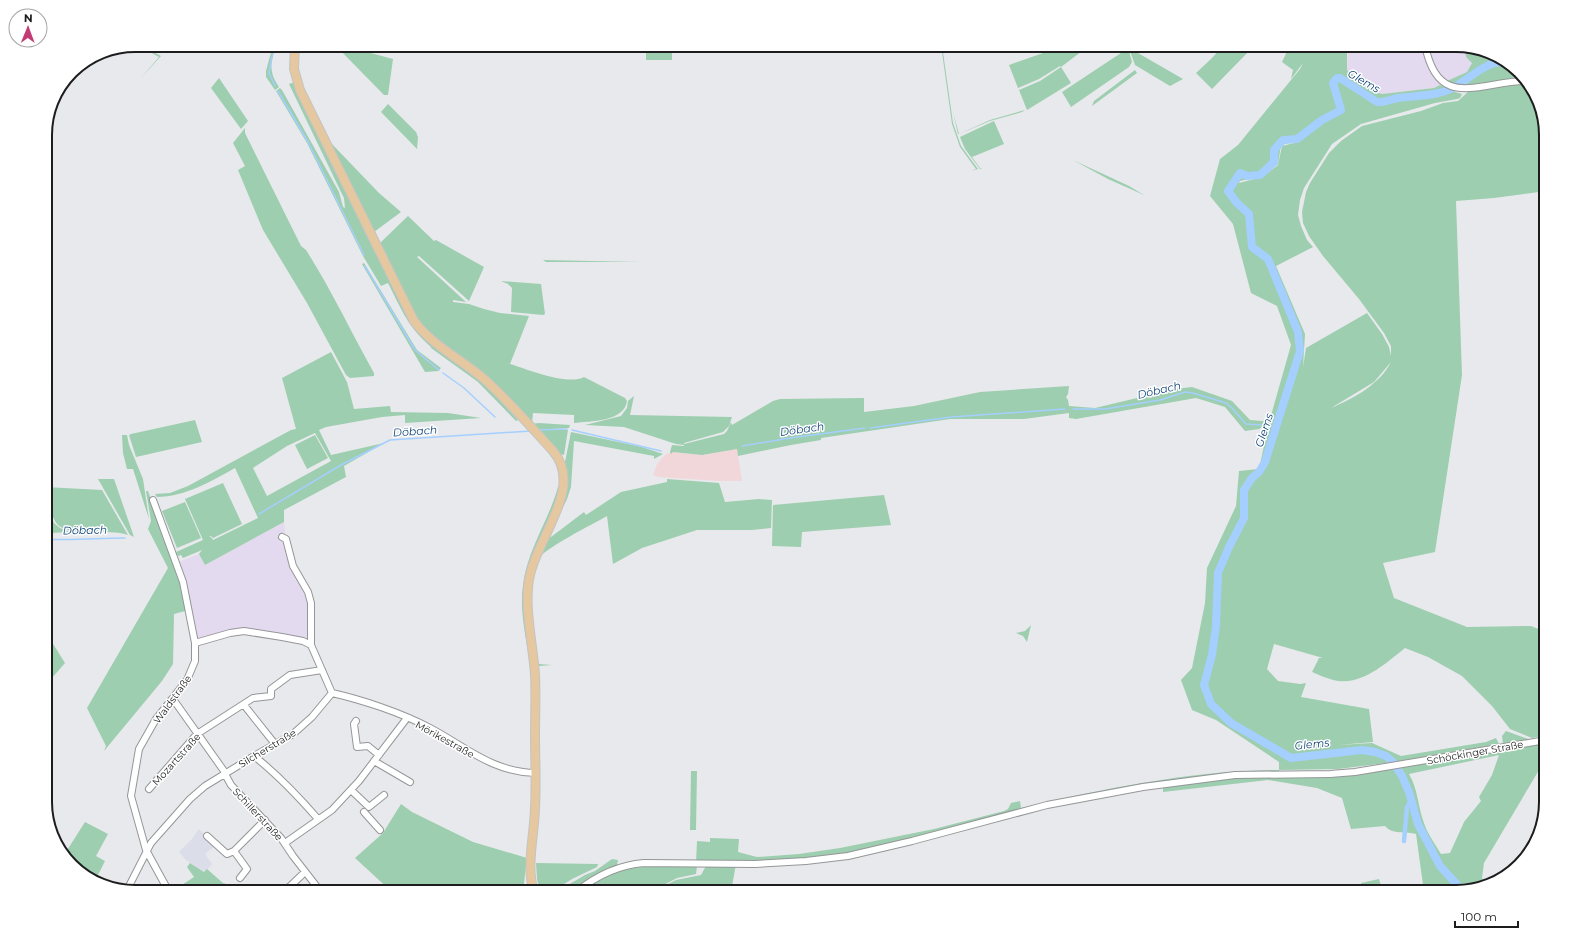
<svg xmlns="http://www.w3.org/2000/svg" width="1591" height="937" font-family="Montserrat,sans-serif">
	<style>
		.commercial { fill: #f2d7da }
		.industrial { fill: #e4daef }
		.built { fill: #dbdde8 }
		.green { fill: #9dceaf; fill-rule: evenodd }
		.lines { fill: none; stroke-linecap: round; stroke-linejoin: round }
		.stream { stroke: #a5cffe; stroke-width: 1.5 }
		.canal { stroke: #a5cffe; stroke-width: 4.5 }
		.river { stroke: #a5cffe; stroke-width: 8 }
		.minor-casing { stroke: #959698; stroke-width: 8 }
		.major-casing { stroke: #c4c4c4; stroke-width: 10 }
		.minor { stroke: #fff; stroke-width: 6 }
		.major { stroke: #e5c7a0; stroke-width: 8 }
		.labels { text-anchor: middle; stroke-width: 3; stroke-linejoin: round; paint-order: stroke }
		.street-label { font-size: 10px; fill: #1d1d1e; stroke: #fff }
		.water-label { font-size: 11px; font-style: italic; fill: #0f4579; stroke: #fff }
		.rim { fill: none; stroke: #1d1d1e; stroke-width: 2 }
	</style>
	<rect width="100%" height="100%" fill="#e8e9ec"/>
	<!-- commercial -->
	<path class="commercial" d="M737 449 742 481H719L658 477 653 475 657 464 666 454 673 452 702 455Z"/>
	<!-- industrial -->
	<path class="industrial" d="M1373 45H1423L1429 53 1461 46 1465 47 1472 63 1467 72 1434 88 1382 94 1372 91 1347 70 1348 49Z
		M284 522 286 539 293 566 308 592 311 645 244 631 195 643 176 563 199 554 205 565Z"/>
	<!-- built -->
	<path class="built" d="M199 829 204 834 202 837 215 846 205 854 212 864 205 872 186 860 179 852 191 840Z"/>
	<!-- green -->
	<path class="green" d="M137 45H140L161 56 140 79 159 57Z
		M273 45H276C271 63 268 71 279 87L275 90 266 77V71Z
		M335 45H341L393 59 388 95H384Z
		M646 45H672V60H646Z
		M941 45H942L953 123 961 146 978 169 971 171 976 169 960 147 952 124Z
		M1066 45H1090L1061 67 1071 83 1027 110 1019 90 1040 81 1061 67 1060 66 1039 79 1018 88 1009 65Z
		M1224 45 1254 46 1212 89 1196 73 1211 59Z
		M1290 45H1308L1306 54 1309 45H1347V70L1372 91 1382 94 1434 88 1440 85 1452 91 1462 94 1460 98 1457 99 1435 103 1361 124 1332 144 1304 188 1300 200 1298 215 1301 226 1307 240 1313 247 1276 266 1305 334 1303 367 1306 348 1367 313 1382 334 1389 347 1391 356V346L1384 333 1359 299 1323 256 1309 236 1303 223 1302 212 1306 192 1310 183 1329 153 1341 141 1362 126 1421 111 1443 103 1458 101 1469 91 1527 83 1534 90 1546 130V191L1494 198 1456 201 1462 375 1435 552 1383 563 1394 598 1467 627 1531 626 1546 632V735L1532 738 1510 729 1492 706 1462 676 1428 657 1405 648C1385 664 1360 687 1333 680 1326 678 1319 675 1312 672L1319 658H1323L1274 644 1267 669 1278 681 1300 684 1306 683 1301 697 1369 709 1373 742 1338 745 1372 743 1401 756 1486 742 1496 738 1499 744 1394 762 1338 769 1279 770V774H1253L1102 794 858 854 736 864 731 892H661L660 888 676 880 701 875 707 864 696 863 697 841 710 842V838L739 839 738 852 757 857 799 854 840 848 934 829 1004 811 1008 809 1011 803 1020 801 1021 808C1103 789 1194 770 1279 770V762L1216 720 1192 710 1181 680 1192 668 1205 603 1207 568 1236 506 1239 471 1259 469 1269 423 1259 429 1245 431 1225 407 1196 398 1076 419 1069 418V413L1024 419H950L821 438V440L791 445 738 456 737 449 702 455 673 452 671 454 670 452 672 445 684 446V444L724 434 727 431 731 422 732 425 773 401 780 399 864 398V412L914 406 980 392 1069 386 1068 394 1066 397 1068 400 1069 406 1095 408 1175 389 1192 387 1232 401 1250 420 1262 421 1270 419 1291 345 1277 306 1251 293 1233 224 1210 196 1220 159 1238 145 1300 69 1303 63 1291 79 1293 70 1282 62ZM1315 127 1298 142 1282 146 1278 165 1262 177 1239 183 1240 181 1262 176 1278 164 1281 145 1298 141ZM1391 362C1380 384 1353 399 1331 408L1374 382Z
		M1465 47 1501 57 1521 78 1467 86 1459 85 1447 81 1467 72 1472 63 1466 57Z
		M1127 49 1129 51 1132 62 1129 67 1071 107 1062 92Z
		M1131 49 1183 79 1170 86 1135 65 1130 51Z
		M1135 70 1137 73 1092 106 1094 101Z
		M219 78 248 121 241 129 211 88Z
		M295 82 354 205 358 218 363 223 410 317 476 375 518 420 516 421 478 382 431 348V347C407 326 402 310 388 283L381 286 363 256 307 143 276 91 280 88 282 90 339 192 343 207 345 208 344 198 341 192 289 84Z
		M388 104 416 132 418 137 417 149 381 112Z
		M1025 110 1022 112 990 121 959 134H958L953 112 959 134 990 120Z
		M994 121 1004 144 972 157 980 168 982 169H980L965 149 960 137Z
		M245 128V133L301 246 306 250C331 289 351 332 374 373V376L350 378 346 375 307 303 263 230 238 170 245 166 233 143Z
		M329 141 379 193 401 212 374 232 380 243 408 216 434 241 436 240 484 267 469 301 419 256 417 257 466 302 453 300V302L469 304 484 309 500 313 529 316 510 364C527 369 567 386 584 377L625 398 627 401C624 422 590 421 574 423V415L533 413 532 423 436 341 416 320 369 221H370L363 215Z
		M1073 160 1129 186 1144 195 1108 179Z
		M543 260 641 262H546Z
		M364 263 417 350 441 368 438 371 425 372 362 264Z
		M501 281 541 284 545 314 543 315 511 312 512 288 508 284Z
		M331 352 347 382 354 409 390 406 391 412 448 413 481 418 405 423V415L382 417 326 427 319 430 331 455 384 443 344 466 346 477 284 510V522L205 565 199 554 202 550 183 558 181 555 178 556 176 552 203 540 185 499 223 483 242 524 213 538 211 536 209 537H211L213 540 258 518 235 468C212 481 184 497 157 497L155 494 170 493 188 486 291 430 296 429 282 378ZM315 433 331 461 267 496 253 468 287 446Z
		M634 396 630 415 732 417 729 426 723 432 684 443V445L676 444 624 427 585 425 621 416 627 408 628 401Z
		M195 420 202 442 136 457 129 435 131 434Z
		M539 423 570 425 569 428 536 430 531 424Z
		M548 429 568 430 564 455 559 454 537 431Z
		M571 432 642 447 663 454 654 459V456L574 441 571 487 567 499 550 535 551 537 584 512 586 515 621 492 667 482V479L719 483 725 502 759 499 772 500 771 528 752 530H697L642 548 613 564 607 516C593 524 547 547 539 558 525 578 535 639 538 664L552 665 539 666 536 663 530 584 566 475 565 462Z
		M122 435H127L129 445 143 479 149 519 133 469H127L123 453Z
		M315 435 328 458 307 469 295 445Z
		M98 479H114L134 537 130 535Z
		M45 487 102 490 128 535C108 528 71 537 58 525 54 521 52 515 51 511 47 502 45 496 45 487Z
		M558 487 564 488 530 575 532 667H530C527 640 519 612 523 585 527 550 549 520 558 487Z
		M146 491H148L168 548 183 582 189 610 174 614 173 664 162 681 104 751 106 746 87 708 168 568 148 529 151 521Z
		M884 495 891 525 802 532 801 547 772 546 773 505Z
		M45 502 54 523 60 528 70 532 51 533 45 531Z
		M185 502 201 538 177 548 162 511Z
		M1031 625 1027 642 1023 636 1016 633 1025 631Z
		M45 631 65 663 45 686Z
		M1506 731 1531 740 1503 744 1502 736Z
		M1546 740V768L1539 770 1484 863 1482 878 1485 884 1456 892H1424L1416 834C1407 831 1392 835 1385 826L1351 829 1342 798 1317 788 1268 780 1163 792V787L1234 778 1330 774ZM1499 755 1492 775 1479 797 1481 801 1464 822 1450 853 1441 854C1435 844 1427 833 1424 823 1418 807 1418 789 1409 774Z
		M691 771H697L696 830H690Z
		M401 804 412 812 473 842 527 858 523 892H445L437 889 436 892H392L355 858 383 833Z
		M85 822 108 834 96 856 105 861 95 881 90 880 64 855Z
		M612 859 618 860 617 865 587 881 572 892H556L585 875 595 871Z
		M190 863 204 872 207 869 223 883 246 890 245 892H175L174 890 194 877 187 867Z
		M536 863 598 864 597 867 572 879 551 892H540L537 879Z
		M654 866H697L696 874 677 878 658 888 659 892H581C605 873 624 868 654 866Z
		M1379 879 1383 892H1363L1361 883Z"/>
	<g class="lines">
		<!-- stream -->
		<path class="stream" d="M274 45 269 73 275 86
			M278 91 308 142 364 255
			M365 266 415 350 439 370
			M443 373 464 388 495 417
			M1073 409H1105L1160 400 1185 392 1193 393 1226 403 1231 407 1246 424 1262 425
			M1269 427H1276
			M870 428 951 417 1065 409
			M539 430 567 429
			M572 430 661 451
			M742 446 790 438 865 428
			M259 514 341 465 390 440 531 431
			M45 539C72 541 98 538 125 538
			M1404 887 1405 892"/>
		<!-- canal -->
		<path class="canal" d="M1404 841 1407 807 1411 801"/>
		<!-- river -->
		<path class="river" d="M1462 890 1440 866 1418 824 1409 792 1402 776 1393 762 1386 756 1375 752 1362 750 1291 758 1231 723 1211 704 1204 685 1212 655 1216 626 1218 573 1229 547 1244 518V490L1252 478 1259 472 1265 462 1300 351 1298 332 1268 259 1252 247 1249 214 1237 203 1228 191 1240 173 1247 176 1260 175 1274 162V150L1283 140 1297 139 1322 120 1341 110 1333 83 1337 78H1340L1377 102C1384 103 1391 99 1398 98 1417 95 1435 97 1453 88 1470 78 1484 63 1504 61"/>
		<defs>
			<path id="minor" d="M1425 45C1438 111 1478 82 1525 81
				M153 500 183 582 195 643V661L187 680 156 719 139 749 131 796 146 850 169 892
				M282 537 286 539 293 566 308 592 311 603V645L332 693
				M195 643 230 633 244 631 282 637 303 641 311 645
				M332 693C363 700 402 713 430 728 466 747 492 772 536 773
				M173 699 224 771
				M244 705 275 744
				M356 721 354 724 357 747 368 746 379 755
				M254 756C278 775 298 796 318 819
				M374 761 410 782
				M225 774 231 785 281 838 293 856 321 892
				M149 789 197 734 253 698 271 696V689L290 675 322 670
				M351 790 369 807 384 795
				M364 812 380 830
				M207 836 227 854 234 851
				M285 843 332 810 359 781 407 718
				M240 878 247 869 234 851 265 820
				M127 890 151 843 190 799 205 786 254 756 293 734 312 717 332 693
				M284 892 305 872
				M576 892C596 876 618 865 644 863L755 864 806 861 848 856 912 841 1047 805 1143 787 1235 775 1330 774 1355 772 1546 740"/>
			<path id="major" d="M295 45 294 69 300 90 414 321C432 345 460 359 483 378 508 400 531 427 553 451 584 487 538 537 530 575 523 603 533 645 535 674 536 695 535 715 535 735 535 764 537 793 534 823 532 846 527 870 534 892"/>
		</defs>
		<!-- minor casing -->
		<use href="#minor" class="minor-casing"/>
		<!-- major casing -->
		<use href="#major" class="major-casing"/>
		<!-- minor -->
		<use href="#minor" class="minor"/>
		<!-- major -->
		<use href="#major" class="major"/>
	</g>
	<g class="labels">
		<!-- street labels -->
		<g class="street-label">
			<text transform="translate(172 699) rotate(-54)" y="4">Waldstraße</text>
			<text transform="translate(445 739) rotate(29)" y="4">Mörikestraße</text>
			<text transform="translate(267 748) rotate(-31)" y="4">Silcherstraße</text>
			<text transform="translate(1475 752) rotate(-10)" y="4">Schöckinger Straße</text>
			<text transform="translate(176 759) rotate(-48)" y="4">Mozartstraße</text>
			<text transform="translate(258 814) rotate(47)" y="4">Schillerstraße</text>
		</g>
		<!-- water labels -->
		<g class="water-label">
			<text transform="translate(1364 81) rotate(30)" y="4">Glems</text>
			<text transform="translate(1159 390) rotate(-13)" y="4">Döbach</text>
			<text transform="translate(802 429) rotate(-8)" y="4">Döbach</text>
			<text transform="translate(1264 430) rotate(-72)" y="4">Glems</text>
			<text transform="translate(415 431) rotate(-4)" y="4">Döbach</text>
			<text transform="translate(85 530) rotate(-1)" y="4">Döbach</text>
			<text transform="translate(1312 744) rotate(-6)" y="4">Glems</text>
		</g>
	</g>
	<!-- crop -->
	<path d="M0 0H1591V937H0ZM135 52H1456A83 83 0 0 1 1539 135V802A83 83 0 0 1 1456 885H135A83 83 0 0 1 52 802V135A83 83 0 0 1 135 52Z" fill="#fff" fill-rule="evenodd"/>
	<path class="rim" d="M135 52H1456A83 83 0 0 1 1539 135V802A83 83 0 0 1 1456 885H135A83 83 0 0 1 52 802V135A83 83 0 0 1 135 52Z"/>
	<!-- north arrow -->
	<g transform="translate(28 28) rotate(1)"><circle r="19" fill="#ffffff" stroke="#a5a5a5"/>
	<path d="M0-3L7 15L0 10L-7 15Z" fill="#c33a75"/>
	<text y="-6" font-size="11" font-weight="bold" text-anchor="middle" fill="#1d1d1e">N</text>
	</g>
	<!-- scale -->
	<path d="M1455 921v6h63v-6" fill="none" stroke="#1d1d1e" stroke-width="2"/>
	<text x="1461" y="921" font-size="12" fill="#1d1d1e" stroke="#ffffff" stroke-width="3" paint-order="stroke">100 m</text>
</svg>
